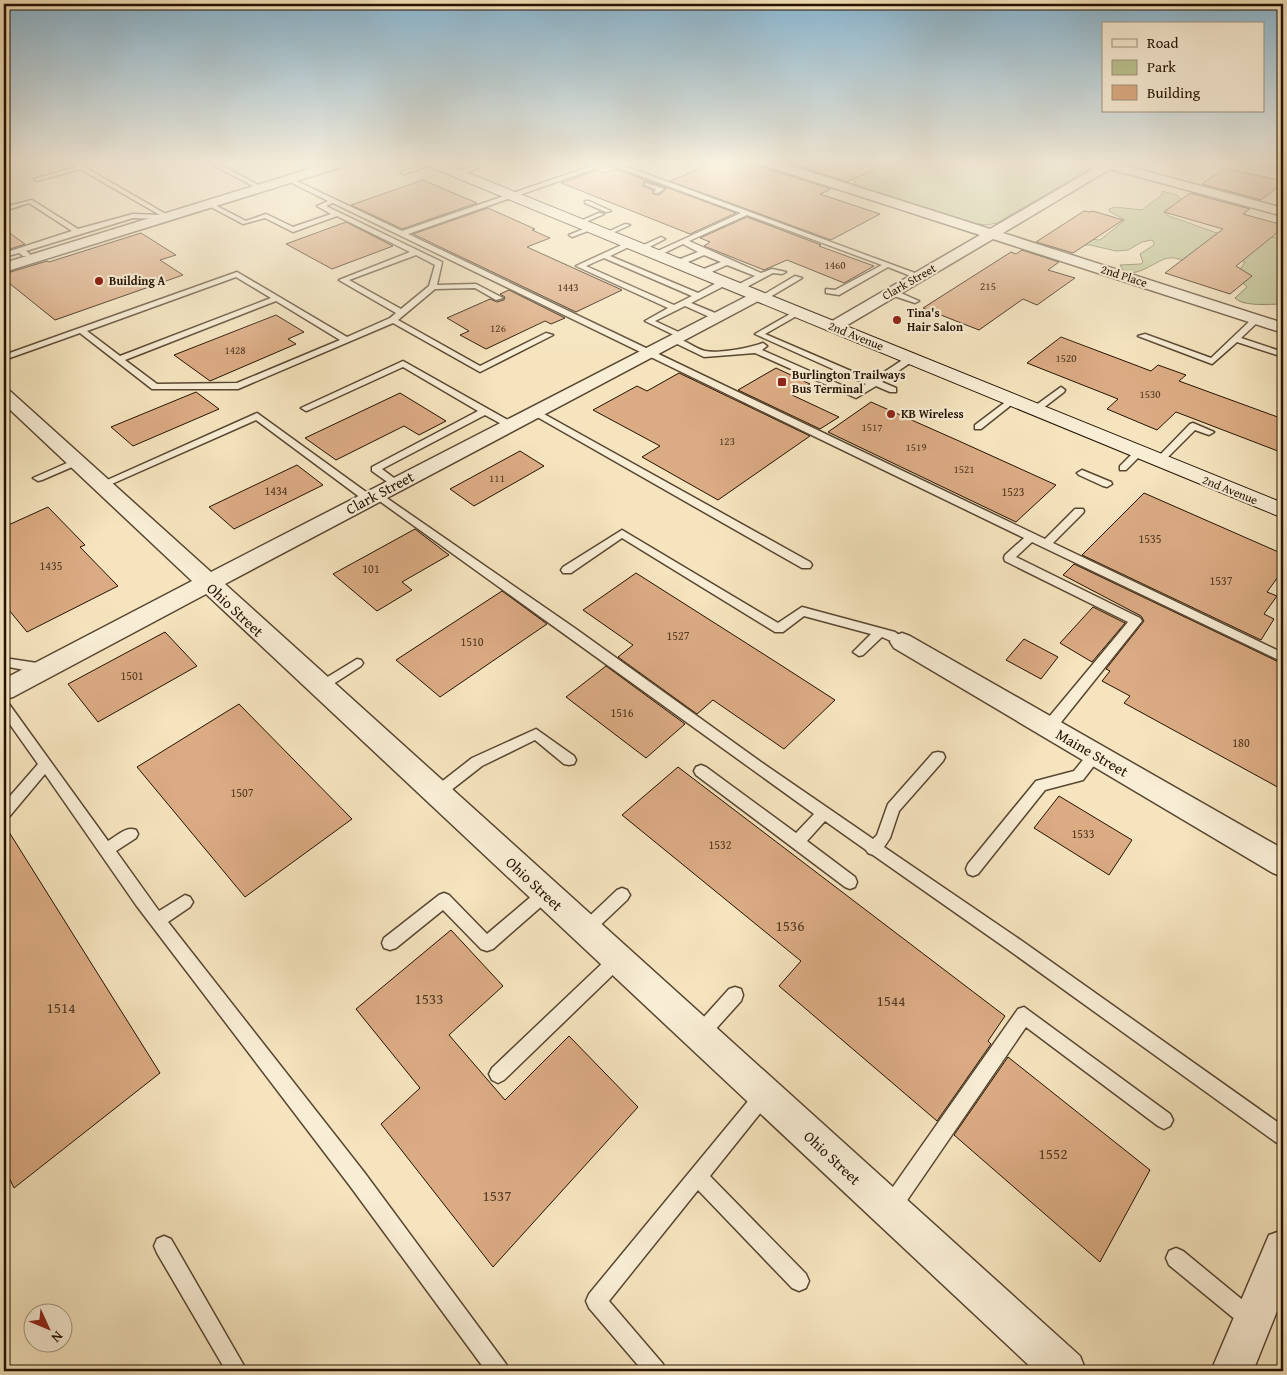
<svg xmlns="http://www.w3.org/2000/svg" width="1287" height="1375" font-family="'Gentium Book Plus',serif">
	<style>
		.green { fill: #bcc491; stroke: #706b48 }
		.building { fill: #dbab83; stroke: #241200; fill-rule: evenodd }
		.lines { fill: none; stroke-linecap: round; stroke-linejoin: round }
		.service-casing { stroke: #584630; stroke-width: 3 }
		.minor-casing { stroke: #584630; stroke-width: 3 }
		.secondary-casing { stroke: #241200; stroke-width: 2 }
		.service { fill: #f8edd5; fill-rule: evenodd }
		.minor { fill: #f8edd5; fill-rule: evenodd }
		.secondary { fill: #f8edd5; fill-rule: evenodd }
		.poi-dot { fill: #8f2418; stroke: #f8edd5; stroke-width: 2 }
		.labels { text-anchor: middle; stroke-width: 4.5; stroke-linejoin: round; paint-order: stroke }
		.far-number-label { font-size: 11px; fill: #523821 }
		.far-street-label { font-size: 12px; fill: #241200; stroke: #f8edd5 }
		.far-poi-label { font-size: 12px; font-weight: bold; fill: #241200; stroke: #f8edd5; text-anchor: start }
		.number-label { font-size: 12px; fill: #523821 }
		.street-label { font-size: 15px; fill: #241200; stroke: #f8edd5 }
		.near-number-label { font-size: 15px; fill: #523821 }
	</style>
	<rect width="100%" height="100%" fill="#f5e4be"/>
	<filter id="stains"><feTurbulence type="fractalNoise" baseFrequency=".004" numOctaves="4"/><feColorMatrix values="0 0 0 0 .2 0 0 0 0 .09 0 0 0 0 .02 0 0 0 .5 -.17"/></filter>
	<radialGradient id="worn" r=".72"><stop offset=".6" stop-color="#630" stop-opacity="0"/><stop offset="1" stop-color="#630" stop-opacity=".3"/></radialGradient>
	<!-- green -->
	<path class="green" d="M859 161H1103L997 223 987 225 971 223 851 185 856 182 848 176 866 175 877 169Z
		M1162 191 1177 195 1182 200 1174 207 1167 209 1166 214 1169 216 1234 239 1269 237 1283 238V304C1271 304 1243 307 1235 298L1247 287 1236 276 1245 262 1241 260C1227 261 1212 265 1198 265 1188 265 1179 256 1168 258 1156 260 1129 285 1120 265L1141 264 1143 262 1140 254 1154 245V243L1152 240 1142 242 1128 250 1116 251 1090 245 1060 246 1088 239 1100 240 1125 220 1109 211V209L1115 207 1142 210 1162 195Z"/>
	<!-- building -->
	<path class="building" d="M718 161H756L759 166 831 189 820 194 880 214 831 240 670 181Z
		M782 161H891L847 182Z
		M1224 168 1283 181V183L1261 200 1202 184Z
		M615 169 660 185 736 213 690 234 561 183 597 170 605 173ZM644 181 665 187 666 189 659 195 653 194V190L643 186Z
		M423 180 477 203 402 229 351 205Z
		M1190 193 1250 209 1243 214 1283 225V228L1236 266 1252 276 1230 294 1165 273 1223 229 1164 212Z
		M488 208 535 229 532 230 550 238 527 247 622 290 576 312 413 234Z
		M1084 211 1090 212 1093 211 1123 220 1073 253 1036 242Z
		M747 217 821 245 819 246 874 266 844 283 787 260 764 270 704 246 710 242 700 238Z
		M346 222 393 246 332 269 286 244Z
		M4 229 25 244 4 251Z
		M141 233 176 255 160 260 183 275 55 320 4 279V274L47 261 49 262Z
		M1022 250 1059 262 1048 270 1075 278 1037 305 1023 299 979 330 923 308 1011 252 1016 254Z
		M509 290 565 318 551 324 545 321 486 349 460 335 469 331 447 318 490 299 497 302 504 300 505 297 500 294Z
		M276 315 304 332 288 339 296 344 210 381 174 355Z
		M1061 337 1151 371 1158 365 1186 375 1179 381 1283 419V453L1176 412 1157 430 1107 409 1118 399 1027 363Z
		M776 368 810 384 792 395 839 417 820 429 738 390Z
		M679 373 810 436 718 500 642 457 660 446 593 410 637 386 647 391Z
		M196 392 219 409 133 446 111 427Z
		M400 393 446 421 419 435 404 426 336 460 305 438Z
		M871 402 959 441 1056 485 1016 522 828 432Z
		M520 451 544 466 474 506 450 489Z
		M297 465 323 485 234 529 209 507Z
		M1144 493 1283 554V570L1267 592 1277 596 1264 614 1274 619 1261 640 1082 555Z
		M48 507 85 545 80 547 118 586 27 632 4 604V527Z
		M415 529 449 555 402 582 412 590 377 611 333 574Z
		M1074 564 1283 664V790L1124 703 1130 696 1102 681 1110 671 1106 669 1144 621 1141 616 1063 575Z
		M636 573 776 662 835 700 784 749 713 700 697 714 618 657 633 645 583 610Z
		M502 591 547 624 440 697 396 660Z
		M1093 607 1125 623 1092 662 1060 643Z
		M165 632 197 666 98 722 68 684Z
		M1024 639 1058 657 1041 679 1006 660Z
		M606 666 685 724 646 758 566 697Z
		M239 704 352 819 245 897 137 767Z
		M678 767 1005 1016 988 1041 991 1044 937 1121 779 986 801 961 622 815Z
		M1059 796 1132 840 1109 875 1034 828Z
		M4 824 160 1073 14 1188 4 1167Z
		M451 930 503 986 449 1035 505 1100 569 1036 638 1107 493 1267 381 1124 420 1088 356 1009Z
		M1008 1057 1150 1170 1100 1262 954 1135Z"/>
	<g class="lines">
		<defs>
			<path id="service" d="M67 161H74L171 217 168 219 133 218 26 251 30 254 29 256H23L19 253 4 257V253L72 231 29 203 4 211V207L32 200 78 229 133 214 160 215 80 169 37 181 34 179 75 167Z
				M209 161H213L264 188 259 189 209 163Z
				M432 161 434 164 404 174 401 172Z
				M606 161H615L614 162 923 276 916 278 888 267 839 295 826 293V289L835 290 882 265 747 215 689 241 761 273 772 269 786 272 782 274 773 273 741 290H735V286L755 276 727 265 705 275H699V271L721 262 704 255 681 265H675V261L698 252 683 244 658 256 651 254 741 213 608 164 408 234 1045 539 1075 509H1083L1084 511 1083 513 1053 543 1283 653V662L1032 542 1016 557 1140 618 1142 621 1054 731H1044L1043 727 1044 723 1128 622 1005 561 1004 558 1005 555 1024 538 333 203 326 206 442 262 437 285 476 284 503 298 496 300 475 288 435 289 398 320 480 366 546 333 553 335 480 372 393 323 238 389H152L80 333 4 360V355L237 272 347 337 390 318 396 313 339 280 410 252 337 216 293 232 265 218 243 224 207 205V203H211L246 221 266 214 293 227 331 214 317 206 328 201 286 180V178L288 177 402 231ZM416 255 435 265 429 286 401 309 349 280ZM236 277 271 298 120 356 87 331ZM276 301 340 340 237 383 157 384 125 360Z
				M1253 161H1263L1283 166V170Z
				M482 163 484 166 458 175 455 173Z
				M645 183 664 189 658 193H654L656 189 645 185Z
				M585 201H589L611 211 606 212 585 203Z
				M599 213 604 214 581 224 576 223Z
				M625 224 630 225 608 235 603 234Z
				M591 226 594 228 593 229 572 237 569 235Z
				M661 237 665 239 663 240 644 250 637 248Z
				M628 242 635 244 610 256 698 293 722 280H728V284L691 303 720 315V319H714L685 306 655 321 685 335 678 337 645 321 668 308 576 266ZM604 258 692 296 674 305 586 266Z
				M795 276 802 278 765 300 758 298Z
				M888 290H894L919 301 915 303 888 294Z
				M797 310 801 312 800 314 765 334 872 380 907 357H913V361L882 382 896 388V392H890L876 386 856 398 755 353 704 357 669 340C678 333 694 349 705 351 718 354 750 348 763 343L767 346 762 350 855 391 866 384 755 334Z
				M1254 317 1261 319 1241 338 1283 352V357L1237 342 1212 364 1138 336 1145 334 1211 358Z
				M403 361 513 423 515 425 513 427H507L485 415 382 469 402 484 397 487 393 486 372 471V467L478 411 403 367 309 410 306 411 301 408Z
				M1061 387 1065 390 1064 392 1038 412H1032V408Z
				M1012 397 1016 400 1015 402 981 429H975V425Z
				M535 409 810 562 812 565 810 568H802L532 414V410Z
				M257 413 373 497V501H365L256 420 105 487H97L96 485Z
				M1193 423 1214 432 1209 435 1195 430 1162 463H1156V459L1190 424Z
				M1139 449 1142 450V454L1126 470H1120V466L1136 450Z
				M76 459 79 460V464L42 480 38 481 33 478Z
				M1082 470 1111 482 1112 484 1107 487 1103 486 1079 475 1077 473Z
				M378 492 576 629 761 762 873 839 877 835 888 804 933 753 938 752 943 753 945 757 943 761 899 811 890 838 884 847 1022 941 1283 1126V1146L1277 1143 1010 951 873 855 868 853 866 850 825 821 807 841 855 877 857 882 855 887 850 889 845 887 696 775 694 771 696 767 701 765 706 767 796 833 814 814 374 497 373 495Z
				M622 530 778 623 802 607 895 632 908 642 902 646 882 637 863 655 859 656 853 652 871 634 804 616 783 632H775L622 538 571 573H563L561 570 563 567Z
				M4 658 44 664 48 666 50 669 48 672 44 674 4 666Z
				M357 659 361 660 363 663 361 666 324 690H316L314 687 316 684Z
				M4 702 9 704 108 841C117 836 126 826 136 830L138 834 136 838 116 851 159 911 185 895 190 897 193 902 190 907 168 922 364 1172 506 1364 509 1371H486L350 1186 136 905 45 774 9 817 4 819V803L38 764 4 716Z
				M536 729 574 756 576 760 574 764 569 765 564 764 535 740 482 766 441 798 436 800 431 798 429 794 431 790 472 758Z
				M1096 749 1101 750 1103 754 1083 780 1045 790 978 874 973 876 968 874 966 869 968 864 1036 781 1074 771 1091 750Z
				M545 887 550 889 553 894 550 899 493 949 487 951 481 949 443 910 396 948 390 950 384 948 382 943 384 938 439 895 444 893 449 895 487 934 540 889Z
				M622 888 627 890 630 895 627 900 590 935 585 937 580 935 577 930 580 925 617 890Z
				M617 952 623 955 625 960 623 965 504 1080 498 1083 492 1080 489 1074 492 1068 611 955Z
				M735 987 741 989 743 995 741 1001 705 1041 699 1043 693 1041 691 1035 693 1029 729 989Z
				M1024 1007 1170 1114 1173 1120 1170 1126 1164 1129 1158 1126 1026 1027 897 1215 890 1217 883 1215 881 1208 883 1201 1018 1009Z
				M764 1086 770 1089 773 1095 770 1101 710 1176 806 1274 809 1281 806 1288 799 1291 792 1288 698 1190 609 1301 663 1364 666 1371H643L589 1308 586 1301 589 1294 758 1089Z
				M164 1236 171 1239 247 1371H226L157 1253 154 1246 157 1239Z
				M1176 1248 1183 1251 1256 1311 1259 1318 1256 1325 1249 1328 1242 1325 1169 1265 1166 1258 1169 1251Z"/>
			<path id="minor" d="M335 161H353L351 164 4 272V263Z
				M758 161H776L990 229 1107 161H1122L1119 164 1283 208V216L1110 169 1003 233 1283 323V333L993 239 839 330H827L825 327 827 324 980 235 760 164Z
				M757 291 762 293 765 296 762 299 225 584 1080 1356 1086 1371H1035L206 594 13 697 4 699V679L192 581 4 404V390L10 391 211 572Z
				M902 633 910 636 1283 849V877L1273 873 894 648 890 642 894 636Z
				M1283 1230V1296L1253 1371H1211L1269 1235Z"/>
			<path id="secondary" d="M421 161H439L1283 503V518L423 164Z"/>
		</defs>
		<!-- service casing -->
		<use href="#service" class="service-casing"/>
		<!-- minor casing -->
		<use href="#minor" class="minor-casing"/>
		<!-- secondary casing -->
		<use href="#secondary" class="secondary-casing"/>
		<!-- service -->
		<use href="#service" class="service"/>
		<!-- minor -->
		<use href="#minor" class="minor"/>
		<!-- secondary -->
		<use href="#secondary" class="secondary"/>
	</g>
	<!-- sky -->
	<linearGradient id="sky" x2="0" y2="1"><stop stop-color="#8ab8d4"/><stop offset="0.46" stop-color="#faf3e2"/><stop offset="1" stop-color="#faf3e2" stop-opacity="0"/></linearGradient>
	<rect width="1287" height="353" fill="url(#sky)"/>
	<!-- markers -->
	<g class="poi-dot">
		<circle cx="99" cy="281" r="5"/>
		<circle cx="897" cy="320" r="5"/>
		<rect x="777" y="377" width="10" height="10" rx="2.5"/>
		<circle cx="891" cy="414" r="5"/>
	</g>
	<g class="labels">
		<!-- far-number labels -->
		<g class="far-number-label">
			<text x="835" y="269">1460</text>
			<text x="988" y="290">215</text>
			<text x="568" y="291">1443</text>
			<text x="498" y="332">126</text>
			<text x="235" y="354">1428</text>
			<text x="1066" y="362">1520</text>
			<text x="1150" y="398">1530</text>
			<text x="872" y="431">1517</text>
			<text x="727" y="445">123</text>
			<text x="916" y="451">1519</text>
			<text x="964" y="473">1521</text>
			<text x="497" y="482">111</text>
		</g>
		<!-- far-street labels -->
		<g class="far-street-label">
			<text transform="translate(1124 276) rotate(18)" y="4">2nd Place</text>
			<text transform="translate(909 282) rotate(-30)" y="4">Clark Street</text>
			<text transform="translate(856 336) rotate(22)" y="4">2nd Avenue</text>
			<text transform="translate(1230 490) rotate(22)" y="4">2nd Avenue</text>
		</g>
		<!-- far-poi labels -->
		<g class="far-poi-label">
			<text x="109" y="285">Building A</text>
			<text x="907" y="317">Tina's<tspan x="907" dy="14">Hair Salon</tspan></text>
			<text x="792" y="379">Burlington Trailways<tspan x="792" dy="14">Bus Terminal</tspan></text>
			<text x="901" y="418">KB Wireless</text>
		</g>
		<!-- number labels -->
		<g class="number-label">
			<text x="276" y="495">1434</text>
			<text x="1013" y="496">1523</text>
			<text x="1150" y="543">1535</text>
			<text x="51" y="570">1435</text>
			<text x="371" y="573">101</text>
			<text x="1221" y="585">1537</text>
			<text x="678" y="640">1527</text>
			<text x="472" y="646">1510</text>
			<text x="132" y="680">1501</text>
			<text x="622" y="717">1516</text>
			<text x="1241" y="747">180</text>
			<text x="242" y="797">1507</text>
			<text x="1083" y="838">1533</text>
			<text x="720" y="849">1532</text>
		</g>
		<!-- street labels -->
		<g class="street-label">
			<text transform="translate(380 493) rotate(-28)" y="5">Clark Street</text>
			<text transform="translate(235 610) rotate(43)" y="5">Ohio Street</text>
			<text transform="translate(1092 753) rotate(30)" y="5">Maine Street</text>
			<text transform="translate(534 884) rotate(43)" y="5">Ohio Street</text>
			<text transform="translate(832 1158) rotate(43)" y="5">Ohio Street</text>
		</g>
		<!-- near-number labels -->
		<g class="near-number-label">
			<text x="790" y="931">1536</text>
			<text x="429" y="1004">1533</text>
			<text x="891" y="1006">1544</text>
			<text x="61" y="1013">1514</text>
			<text x="1053" y="1159">1552</text>
			<text x="497" y="1201">1537</text>
		</g>
	</g>
	<!-- margin -->
	<rect width="1287" height="1375" fill="none" stroke="#f5e4be" stroke-width="20"/>
	<rect x="5" y="5" width="1277" height="1365" fill="none" stroke="#241200" stroke-width="2.5"/>
	<rect x="10" y="10" width="1267" height="1355" fill="none" stroke="#241200"/>
	<!-- legend -->
	<rect x="1102" y="22" width="162" height="90" fill="#f8edd5" stroke="#a39580"/>
	<rect x="1112" y="39" width="25" height="8" fill="#f8edd5" stroke="#a39580"/>
	<text x="1147" y="48" font-size="15" fill="#241200">Road</text>
	<rect x="1112" y="60" width="25" height="15" fill="#bcc491" stroke="#a39580"/>
	<text x="1147" y="72" font-size="15" fill="#241200">Park</text>
	<rect x="1112" y="85" width="25" height="15" fill="#dbab83" stroke="#a39580"/>
	<text x="1147" y="98" font-size="15" fill="#241200">Building</text>
	<!-- north arrow -->
	<g transform="translate(48 1328) rotate(134)"><circle r="24" fill="#f8edd5" stroke="#a39580"/>
	<path d="M0-4L9 19L0 12L-9 19Z" fill="#8f2418"/>
	<text y="-8" font-size="14" font-weight="bold" text-anchor="middle" fill="#241200">N</text>
	</g>
	<rect width="100%" height="100%" filter="url(#stains)"/>
	<rect width="100%" height="100%" fill="url(#worn)"/>
</svg>
